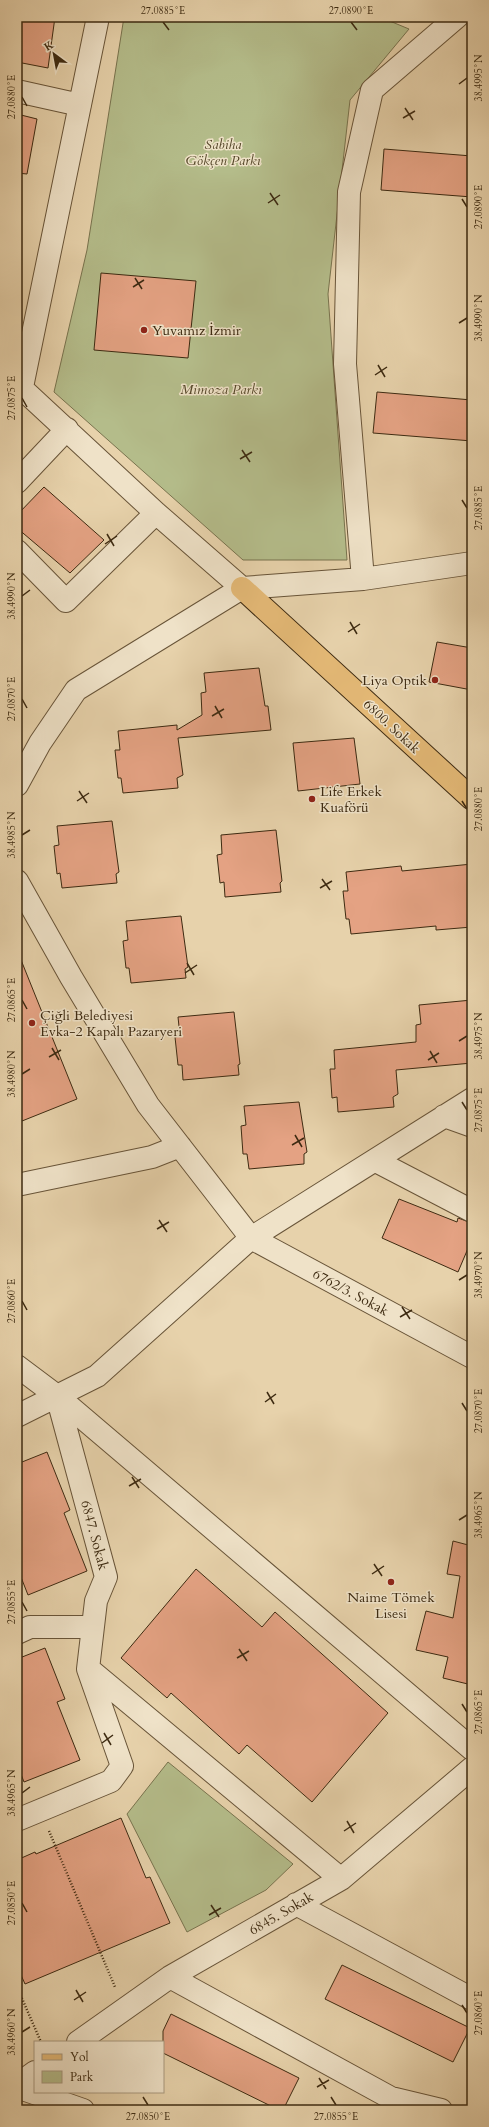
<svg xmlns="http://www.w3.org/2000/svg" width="489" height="2127" font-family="Cardo,serif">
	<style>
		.green { fill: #b4bc8a; stroke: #78734e }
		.building { fill: #e4a283; stroke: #3d2a11 }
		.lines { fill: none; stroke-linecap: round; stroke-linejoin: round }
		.minor-casing { stroke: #685438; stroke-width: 24 }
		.major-casing { stroke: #3d2a11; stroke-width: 24 }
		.path { stroke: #3d2a11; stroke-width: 2.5; stroke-dasharray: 1 2; stroke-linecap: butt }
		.minor { stroke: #efe2c8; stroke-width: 22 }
		.major { stroke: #e4b976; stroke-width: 22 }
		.ticks { fill: none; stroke: #3d2a11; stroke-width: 1.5 }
		.poi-dot { fill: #8f2418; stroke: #efe2c8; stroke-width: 1.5 }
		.labels { text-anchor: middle; stroke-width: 3; stroke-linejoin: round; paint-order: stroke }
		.park-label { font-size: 14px; font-style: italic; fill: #554729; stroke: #efe2c8 }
		.poi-label { font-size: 14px; fill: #3d2a11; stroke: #efe2c8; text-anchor: start }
		.street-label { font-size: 14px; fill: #3d2a11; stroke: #efe2c8 }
		.neatline { fill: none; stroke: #3d2a11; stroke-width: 1.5 }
		.ticks-label { font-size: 10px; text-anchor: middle; fill: #3d2a11 }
	</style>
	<rect width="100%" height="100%" fill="#e7d2ab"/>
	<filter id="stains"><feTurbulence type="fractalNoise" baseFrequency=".005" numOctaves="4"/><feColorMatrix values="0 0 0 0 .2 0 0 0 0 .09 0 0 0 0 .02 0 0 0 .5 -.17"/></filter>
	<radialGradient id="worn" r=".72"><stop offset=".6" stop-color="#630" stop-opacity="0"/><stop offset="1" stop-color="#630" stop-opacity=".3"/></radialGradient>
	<!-- green -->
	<path class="green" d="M124 17H380L409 29 350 100 328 294 347 560H243L54 392 87 250Z
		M168 1762 293 1864 266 1890 187 1932 127 1814Z"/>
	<!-- building -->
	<path class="building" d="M17 17H55L48 68 17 62Z
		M17 114 37 119 27 174 17 173Z
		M384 149 472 156V197L381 190Z
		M101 273 196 281 188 358 94 350Z
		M377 392 472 400V441L373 433Z
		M44 487 104 540 70 573 17 528V515Z
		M437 642 472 648V690L429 682Z
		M259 668 265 706H268L271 730 178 738 183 775 177 778 178 788 123 793 121 778H118L115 750H120L118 731 177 725V730L202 715 201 693 206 692 204 673Z
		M354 738 360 784 298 791 293 743Z
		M112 821 119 872 116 874 117 883 62 888 60 873 57 874 54 846 59 845 57 826Z
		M276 830 282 881 280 883 281 892 225 897 224 882 220 883 217 855 222 854 221 835Z
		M472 864V927L436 930V926L351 934 349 919H346L343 891H348L346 872 401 866 402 871Z
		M181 916 188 967 185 969 186 978 131 983 129 968H126L123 941 128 940 126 921Z
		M17 950 77 1099 17 1123Z
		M472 1000V1063L396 1070 398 1094 393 1097 394 1107 338 1112 337 1097 332 1098 330 1069H335L334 1050 416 1042V1025L421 1024 419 1005Z
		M234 1012 240 1064 238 1065 239 1075 183 1080 182 1065H178L175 1037 180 1036 178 1017Z
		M299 1102 307 1152 304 1154V1164L249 1169 247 1154H243L241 1126 246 1125 244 1106Z
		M399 1199 457 1222 458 1218 472 1223V1239L458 1272 382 1238Z
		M47 1452 70 1510 64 1513 87 1571 28 1595 17 1567V1464Z
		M453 1541 472 1546V1685L443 1678 448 1657 416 1650 426 1611 453 1618 460 1576 447 1574Z
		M196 1569 262 1627 275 1612 388 1713 312 1802 247 1745 239 1754 171 1693 167 1698 121 1658Z
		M45 1648 65 1699 57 1702 80 1760 24 1782 17 1764V1659Z
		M121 1818 146 1878 150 1877 170 1923 25 1984 17 1966V1860L35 1852 36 1854Z
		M342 1965 470 2028 453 2062 325 1999Z
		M171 2014 299 2078 283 2110H279L163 2053V2031Z"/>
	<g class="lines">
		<defs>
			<path id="minor" d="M17 91 80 105
				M17 384 156 513 242 588
				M22 387 98 17
				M17 482 67 429
				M17 551 66 601 156 513
				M363 579 345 364 349 192 372 90 457 17
				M17 785 40 743 76 690 242 588 363 579 472 563
				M17 881 71 977 148 1105 251 1238 472 1357
				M444 1116 472 1126
				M376 1161 472 1211
				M17 1185 152 1157 180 1146
				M17 1366 57 1396 472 1749
				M17 1416 97 1376 251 1238 472 1099
				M17 1633 30 1627H92
				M90 1670 341 1879
				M17 1820 111 1781 122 1766 88 1669 96 1601 106 1577 57 1396
				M296 1904 472 1999
				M170 1977 391 2098 441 2110
				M78 2042 170 1977 341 1879 472 1768
				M17 2085 35 2072
				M17 2087 83 2110"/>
			<path id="major" d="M242 588 472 799"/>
		</defs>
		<!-- minor casing -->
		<use href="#minor" class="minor-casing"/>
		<!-- major casing -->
		<use href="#major" class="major-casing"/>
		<!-- path -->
		<path class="path" d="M17 1596 21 1605
			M49 1831 115 1987
			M17 1987 41 2042"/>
		<!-- minor -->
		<use href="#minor" class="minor"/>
		<!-- major -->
		<use href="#major" class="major"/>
	</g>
	<!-- ticks -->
	<path class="ticks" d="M163 22 169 30M351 22 357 30M459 84 467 78M22 97 27 106M405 108 413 120M403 118 415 111M270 193 278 205M462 199 467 207M268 203 280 195M135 278 142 289M133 287 144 280M459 323 467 318M378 365 385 377M375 375 387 367M22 398 27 407M242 450 250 462M240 459 252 452M462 500 467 508M107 534 114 546M105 544 117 536M22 596 30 590M350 622 357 634M348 632 360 624M22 699 27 708M215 706 222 718M212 716 224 709M79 791 87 803M77 801 89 793M462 801 467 809M22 835 30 830M322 879 330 890M320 888 332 881M187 963 194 975M185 973 197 965M22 1000 27 1009M459 1041 467 1036M52 1048 59 1060M430 1051 437 1063M49 1057 61 1050M428 1060 439 1053M22 1074 30 1069M462 1102 467 1110M295 1135 302 1147M292 1145 304 1138M159 1220 167 1232M157 1229 169 1222M459 1280 467 1275M22 1301 27 1310M402 1307 410 1319M400 1317 412 1310M267 1392 274 1404M265 1402 276 1394M462 1403 467 1411M132 1477 139 1488M129 1486 141 1479M459 1520 467 1515M374 1564 382 1576M372 1574 384 1566M22 1602 27 1611M239 1649 247 1661M237 1658 249 1651M462 1704 467 1712M104 1733 111 1745M102 1743 113 1735M22 1793 30 1787M347 1821 354 1833M344 1831 356 1823M22 1903 27 1912M211 1905 219 1917M209 1915 221 1908M76 1990 83 2002M74 2000 86 1992M462 2005 467 2013M22 2032 30 2027M319 2078 326 2089M317 2087 329 2080M143 2097 148 2105M331 2097 336 2105"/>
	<!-- markers -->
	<g class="poi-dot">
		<circle cx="144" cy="330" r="4"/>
		<circle cx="435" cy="680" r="4"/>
		<circle cx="312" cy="799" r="4"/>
		<circle cx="32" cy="1023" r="4"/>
		<circle cx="391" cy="1582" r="4"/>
	</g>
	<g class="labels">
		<!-- park labels -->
		<g class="park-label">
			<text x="223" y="149">Sabiha<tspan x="223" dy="16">Gökçen Parkı</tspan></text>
			<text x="221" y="394">Mimoza Parkı</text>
		</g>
		<!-- poi labels -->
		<g class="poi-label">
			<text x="152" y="335">Yuvamız İzmir</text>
			<text x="427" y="685" text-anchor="end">Liya Optik</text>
			<text x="320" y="796">Life Erkek<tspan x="320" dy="16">Kuaförü</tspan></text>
			<text x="40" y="1020">Çiğli Belediyesi<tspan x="40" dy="16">Evka-2 Kapalı Pazaryeri</tspan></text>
			<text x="391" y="1602" text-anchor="middle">Naime Tömek<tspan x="391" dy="16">Lisesi</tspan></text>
		</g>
		<!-- street labels -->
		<g class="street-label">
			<text transform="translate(392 726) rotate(43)" y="5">6800. Sokak</text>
			<text transform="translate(351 1292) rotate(28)" y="5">6762/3. Sokak</text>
			<text transform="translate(95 1535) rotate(75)" y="5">6847. Sokak</text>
			<text transform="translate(281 1913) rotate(-30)" y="5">6845. Sokak</text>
		</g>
	</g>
	<!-- margin -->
	<rect width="489" height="2127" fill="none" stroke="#e7d2ab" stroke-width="44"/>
	<!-- legend -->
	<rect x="34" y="2041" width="130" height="52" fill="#efe2c8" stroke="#a8987f"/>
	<rect x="42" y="2054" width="20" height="6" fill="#e4b976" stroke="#a8987f"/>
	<text x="70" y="2061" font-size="12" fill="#3d2a11">Yol</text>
	<rect x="42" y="2071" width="20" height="12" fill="#b4bc8a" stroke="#a8987f"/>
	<text x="70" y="2081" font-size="12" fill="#3d2a11">Park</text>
	<!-- north arrow -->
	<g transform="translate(54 54) rotate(328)" stroke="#efe2c8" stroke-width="3" paint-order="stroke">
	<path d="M0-3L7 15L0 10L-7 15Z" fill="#3d2a11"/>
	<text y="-6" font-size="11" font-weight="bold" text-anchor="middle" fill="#3d2a11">K</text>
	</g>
	<rect x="22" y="22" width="445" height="2083" class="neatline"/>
	<g class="ticks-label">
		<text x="163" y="14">27.0885°E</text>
		<text x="351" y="14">27.0890°E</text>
		<text transform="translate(478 78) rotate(-90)" y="4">38.4995°N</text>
		<text transform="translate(11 97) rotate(-90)" y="4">27.0880°E</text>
		<text transform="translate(478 207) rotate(-90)" y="4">27.0890°E</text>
		<text transform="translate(478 318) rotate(-90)" y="4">38.4990°N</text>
		<text transform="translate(11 398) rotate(-90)" y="4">27.0875°E</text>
		<text transform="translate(478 508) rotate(-90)" y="4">27.0885°E</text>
		<text transform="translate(11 596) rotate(-90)" y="4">38.4990°N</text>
		<text transform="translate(11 699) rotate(-90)" y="4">27.0870°E</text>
		<text transform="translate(478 809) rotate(-90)" y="4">27.0880°E</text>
		<text transform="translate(11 835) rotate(-90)" y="4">38.4985°N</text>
		<text transform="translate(11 1000) rotate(-90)" y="4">27.0865°E</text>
		<text transform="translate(478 1036) rotate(-90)" y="4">38.4975°N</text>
		<text transform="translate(11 1074) rotate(-90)" y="4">38.4980°N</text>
		<text transform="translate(478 1110) rotate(-90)" y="4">27.0875°E</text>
		<text transform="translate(478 1275) rotate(-90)" y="4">38.4970°N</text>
		<text transform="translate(11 1301) rotate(-90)" y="4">27.0860°E</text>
		<text transform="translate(478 1411) rotate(-90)" y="4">27.0870°E</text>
		<text transform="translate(478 1515) rotate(-90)" y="4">38.4965°N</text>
		<text transform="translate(11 1602) rotate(-90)" y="4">27.0855°E</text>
		<text transform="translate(478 1712) rotate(-90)" y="4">27.0865°E</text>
		<text transform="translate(11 1793) rotate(-90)" y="4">38.4965°N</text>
		<text transform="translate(11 1903) rotate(-90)" y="4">27.0850°E</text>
		<text transform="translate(478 2013) rotate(-90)" y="4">27.0860°E</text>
		<text transform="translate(11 2032) rotate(-90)" y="4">38.4960°N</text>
		<text x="148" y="2120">27.0850°E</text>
		<text x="336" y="2120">27.0855°E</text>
	</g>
	<rect width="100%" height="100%" filter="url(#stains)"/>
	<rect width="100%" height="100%" fill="url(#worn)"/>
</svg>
